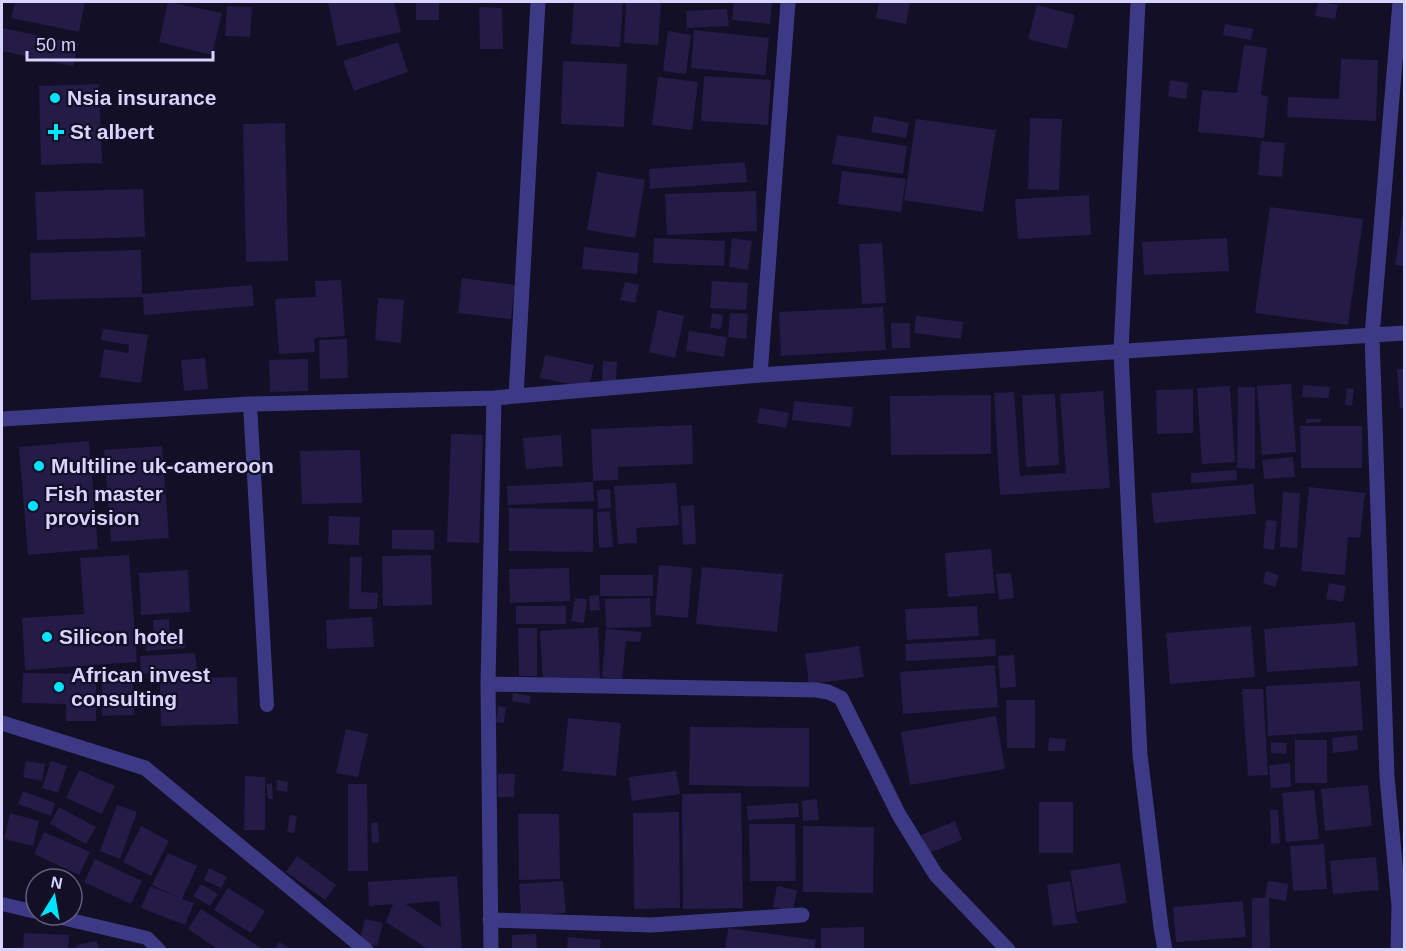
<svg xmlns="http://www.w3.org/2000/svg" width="1406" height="951" font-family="Helvetica,sans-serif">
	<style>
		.building { fill: #241b47; fill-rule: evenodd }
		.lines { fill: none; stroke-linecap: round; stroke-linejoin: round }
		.service { stroke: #3d3a85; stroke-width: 14 }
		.minor { stroke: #3d3a85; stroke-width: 15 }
		.poi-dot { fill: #00e5ff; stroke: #130f26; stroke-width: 2 }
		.labels { text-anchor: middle; stroke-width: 4.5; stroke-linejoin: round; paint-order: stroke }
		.poi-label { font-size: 21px; font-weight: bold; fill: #d9d4ff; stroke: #130f26; text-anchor: start }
	</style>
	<rect width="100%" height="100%" fill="#130f26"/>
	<!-- building -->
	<path class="building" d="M15 2H85L79 32 11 18Z
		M168 2 222 13 212 55 159 42Z
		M328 2H394L401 32 337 46Z
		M416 2H439V20H416Z
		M574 2H623L620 47 571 44Z
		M626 2H661L658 45 624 43Z
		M734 2H772L770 24 732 20Z
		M879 2H910L906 24 876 18Z
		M1318 2 1338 5 1335 19 1315 16Z
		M1037 5 1075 15 1067 49 1028 39Z
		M227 6 252 7 250 37 225 36Z
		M479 7 502 8 503 49H480Z
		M727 9 729 26 687 28 686 11Z
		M1225 24 1253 29 1251 40 1223 35Z
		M2 28 78 44 73 66 2 51Z
		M694 30 769 38 765 75 691 68Z
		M668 31 691 35 686 74 663 71Z
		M398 42 408 72 354 91 343 61Z
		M1244 45 1267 48 1261 95 1268 96 1264 138 1198 132 1202 90 1237 93Z
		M1341 59 1378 60 1376 121 1287 117 1288 97 1339 99Z
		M563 61 627 64 624 127 561 124Z
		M704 76 771 80 768 125 701 121Z
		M658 77 698 82 692 130 652 125Z
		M1170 80 1188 83 1186 99 1168 96Z
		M99 84 102 163 41 165 39 86Z
		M874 116 909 123 906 138 871 132Z
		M1030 118 1062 119 1059 190 1028 189Z
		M916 119 996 130 983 212 904 200Z
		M285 123 288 261 246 262 243 124Z
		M837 135 907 146 903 174 832 164Z
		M1261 141 1285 143 1282 177 1258 175Z
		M745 162 747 182 650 189 649 169Z
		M842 171 906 179 901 212 838 204Z
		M597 172 645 180 635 238 587 230Z
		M143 189 145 237 37 240 35 192Z
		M756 191 757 231 667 235 665 194Z
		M1089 195 1091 235 1018 239 1015 199Z
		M1270 207 1363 219 1348 325 1255 313Z
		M1403 213H1404V266L1395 265Z
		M654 238 725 241 724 266 653 263Z
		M732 238 752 241 748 270 729 267Z
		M1227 238 1229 271 1144 275 1142 242Z
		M882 243 886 303 862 304 859 244Z
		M584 247 639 253 637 274 582 269Z
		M141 250 142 294 252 285 254 306 144 315 143 297 31 300 30 253Z
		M462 278 515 285 511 319 458 313Z
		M341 280 345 336 314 338 315 352 279 354 275 299 316 297 315 281Z
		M712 281 748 283 746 310 710 308Z
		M625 282 639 285 635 303 620 300Z
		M378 298 404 300 401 343 375 340Z
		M883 307 886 350 781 356 779 312Z
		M658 310 684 316 675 358 649 352Z
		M712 313 723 315 721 329 710 328Z
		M730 313 748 314 746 339 728 337Z
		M916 316 963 322 961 339 914 333Z
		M891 323H910V348H892Z
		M103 329 148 335 141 383 100 377 104 349 128 353 129 345 101 340Z
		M689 331 727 337 724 357 686 351Z
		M347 339 348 378 320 379 319 340Z
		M545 355 594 365 589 388 540 378Z
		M205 358 208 389 184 391 181 360Z
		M308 359V391L270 392 269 360Z
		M603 361 617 362 616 382 602 381Z
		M1397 369H1404V408H1400Z
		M1291 384 1296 452 1262 455 1257 386Z
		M1303 385 1330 387 1329 398 1302 397Z
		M1230 386 1235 462 1202 464 1197 388Z
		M1238 387H1255V469L1237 468Z
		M1347 388 1354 389 1352 406 1345 405Z
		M1193 389V433L1157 434 1156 390Z
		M1103 391 1110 488 1000 495 994 393 1014 392 1020 476 1066 473 1060 394Z
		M1055 394 1059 465 1026 467 1022 395Z
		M991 395V454L891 455 890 396Z
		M794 401 853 407 851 427 792 420Z
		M760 408 789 413 786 428 757 423Z
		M1306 419H1321V422L1306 423Z
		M692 425 693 464 618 467V480L593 481 591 429Z
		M1300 426H1362V468H1301Z
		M451 434 483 435 479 543 447 542Z
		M561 435 563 466 526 469 523 438Z
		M89 441 98 549 28 555 19 447Z
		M162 446 169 538 111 542 104 450Z
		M360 450 362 503 302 504 300 451Z
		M1293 457 1295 477 1264 479 1262 460Z
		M1236 470 1237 480 1191 483V473Z
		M593 482 594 501 508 505 507 486Z
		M676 483 679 525 636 528 637 543 618 544 614 486Z
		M1253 484 1256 514 1154 523 1151 493Z
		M1309 487 1365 493 1360 538 1348 537 1345 575 1301 571Z
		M610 489 611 508 598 509 597 490Z
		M1283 492 1300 493 1297 548 1280 547Z
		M694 505 696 544 683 545 681 506Z
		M509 508 593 509V552L509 551Z
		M610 511 613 547 599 548 597 512Z
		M329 516 360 517 359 545 328 544Z
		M1266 520 1277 521 1274 550 1263 548Z
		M392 530H434V550L392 549Z
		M991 549 995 593 948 597 945 553Z
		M129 555 137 662 25 670 22 618 84 614 80 558Z
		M431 555 432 605 383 606 382 556Z
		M350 557H362L361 592 378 593 377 609H349Z
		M659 565 692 568 688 618 655 615Z
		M702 567 783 574 777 632 696 624Z
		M569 568 570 601 510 603 509 569Z
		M188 570 190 612 141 615 139 573Z
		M1266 571 1279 575 1275 587 1263 583Z
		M1011 573 1014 598 999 600 996 574Z
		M600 575H653V596H600Z
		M1329 583 1346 586 1343 602 1326 599Z
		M599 595 600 610 590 611 589 596Z
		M575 598 587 599 584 623 571 621Z
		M650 598 651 627 606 628 605 599Z
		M516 606H566V624H516Z
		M977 606 979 636 907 640 905 609Z
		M372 617 374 647 327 649 326 620Z
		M169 619 170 636 154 637 153 620Z
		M1355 622 1358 666 1267 672 1264 629Z
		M1251 626 1255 677 1170 684 1166 633Z
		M598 627 600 679 543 682 540 631Z
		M518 628H537V676H519Z
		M606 629 642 632 640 642 626 641 622 679 602 677Z
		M185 639 186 648 146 651 145 642Z
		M995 639 996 656 906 661 905 644Z
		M859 646 864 677 809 684 805 654Z
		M195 653 197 670 141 674 140 656Z
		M1014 655 1016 687 1000 688 998 656Z
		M995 665 998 707 903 714 900 672Z
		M23 673 96 674V721H66V704L22 703Z
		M237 677 238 724 161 726 160 679Z
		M102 680H133L134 715 102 716Z
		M1360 681 1363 730 1268 736 1266 686Z
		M1242 689H1263L1268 775 1248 776Z
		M513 693 531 696 529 704 512 701Z
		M1006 700H1035V748H1007Z
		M498 706 506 707 504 723 496 722Z
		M996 716 1005 769 910 785 901 732Z
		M568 718 621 723 616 776 563 771Z
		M690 727 809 728V787L689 785Z
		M346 729 368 734 358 777 336 773Z
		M1357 735 1358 750 1333 753 1332 738Z
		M1049 738 1066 739 1065 751H1048Z
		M1295 740H1327V783H1295Z
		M1271 742 1287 743 1286 754 1271 753Z
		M26 761 45 764 42 781 23 777Z
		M51 761 67 766 58 793 42 788Z
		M1290 763 1291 787 1271 788 1269 765Z
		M79 770 115 786 102 814 66 798Z
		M676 771 680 794 632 801 629 777Z
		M498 774H515L514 797H498Z
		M245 776 265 777V830H244Z
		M277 780 288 782 287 792 276 790Z
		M272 783 273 799H268L266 784Z
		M348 784H367L368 871H348Z
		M1368 785 1372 826 1325 831 1321 789Z
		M1314 790 1319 839 1286 842 1282 793Z
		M23 791 55 803 51 816 18 804Z
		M741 793 743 908 683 909 682 794Z
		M817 799 819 820 803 821 802 801Z
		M1039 802H1073V853H1039Z
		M798 803 799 817 748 820 747 806Z
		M117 805 137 812 120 859 100 851Z
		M59 807 96 827 86 844 50 824Z
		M1270 810H1278L1280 843 1271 844Z
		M679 812 680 908 634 909 633 813Z
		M10 813 39 821 33 846 4 839Z
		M518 814H559L560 879 519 880Z
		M290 815 297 816 294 833 287 832Z
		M955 821 962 840 929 853 921 835Z
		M378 822 379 842 372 843 371 823Z
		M749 824H795L796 881H750Z
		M141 826 169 841 151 876 123 862Z
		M803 826 874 827 873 893 803 892Z
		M44 832 90 852 79 875 34 854Z
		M1324 844 1327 889 1293 891 1290 846Z
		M168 853 197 866 182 899 194 903 185 925 141 908 150 886 178 897 152 885Z
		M297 856 336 885 325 900 286 872Z
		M1376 857 1379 890 1333 894 1330 861Z
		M95 859 142 881 131 904 84 882Z
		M1120 863 1127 903 1077 912 1070 871Z
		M209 868 227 877 221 888 204 880Z
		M457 876 462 950H429L386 922 393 904 369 906 368 882ZM439 901 441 927 406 904Z
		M563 881 566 913 521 916 519 884Z
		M1070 881 1077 923 1053 926 1047 885Z
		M1268 881 1288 884 1286 901 1269 898 1270 950H1252V898H1265Z
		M201 884 218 894 210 906 193 896Z
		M777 886 797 890 793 911 773 907Z
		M228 888 265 911 251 933 214 910Z
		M1243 901 1246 937 1176 942 1173 907Z
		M201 909 264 950H219L188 929Z
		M365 919 383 923 377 946 359 942Z
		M864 927V950H821V928Z
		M728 928 816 940 814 950H725Z
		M24 933 69 935 68 950H23Z
		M536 934 537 950H512V935Z
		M568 937 601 940 600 950H567Z
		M97 941 99 950H77L76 945Z
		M279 942 293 950H275Z"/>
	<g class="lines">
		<!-- service -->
		<path class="service" d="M250 404 267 705
			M2 904 36 912
			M49 915 147 938 159 950"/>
		<!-- minor -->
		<path class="minor" d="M1138 2 1121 351 1140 755 1161 927 1165 950
			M760 375 788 2
			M516 396 538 2
			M2 419 250 404 494 398 760 375 1404 333
			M488 684 816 690 828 692 841 698 899 815 936 875 1008 950
			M2 723 145 768 366 950
			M490 920 651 925 802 915
			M491 950 488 684 494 398
			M1398 950 1399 906 1387 777 1372 336 1400 2"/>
	</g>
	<!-- markers -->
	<g class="poi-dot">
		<circle cx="55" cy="98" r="6"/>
		<path d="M53 123h6v6h6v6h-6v6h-6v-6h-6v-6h6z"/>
		<circle cx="39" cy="466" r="6"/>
		<circle cx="33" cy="506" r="6"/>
		<circle cx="47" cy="637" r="6"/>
		<circle cx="59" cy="687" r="6"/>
	</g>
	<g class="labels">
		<!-- poi labels -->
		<g class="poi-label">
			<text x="67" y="105">Nsia insurance</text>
			<text x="70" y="139">St albert</text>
			<text x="51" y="473">Multiline uk-cameroon</text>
			<text x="45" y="501">Fish master<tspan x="45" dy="24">provision</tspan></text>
			<text x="59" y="644">Silicon hotel</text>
			<text x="71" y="682">African invest<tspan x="71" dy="24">consulting</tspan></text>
		</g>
	</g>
	<!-- border -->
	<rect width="1406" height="951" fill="none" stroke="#d9d4ff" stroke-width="6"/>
	<!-- north arrow -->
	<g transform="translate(54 897) rotate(11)"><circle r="28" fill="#130f26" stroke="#625e7d" stroke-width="1.5"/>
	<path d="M0-4.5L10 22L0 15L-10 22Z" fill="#00e5ff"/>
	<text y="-9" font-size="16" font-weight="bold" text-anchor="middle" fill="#d9d4ff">N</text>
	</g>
	<!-- scale -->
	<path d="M27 51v9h186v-9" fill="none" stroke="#d9d4ff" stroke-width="3"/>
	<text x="36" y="51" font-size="18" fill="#d9d4ff" stroke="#130f26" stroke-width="4.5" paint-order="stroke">50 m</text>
</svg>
